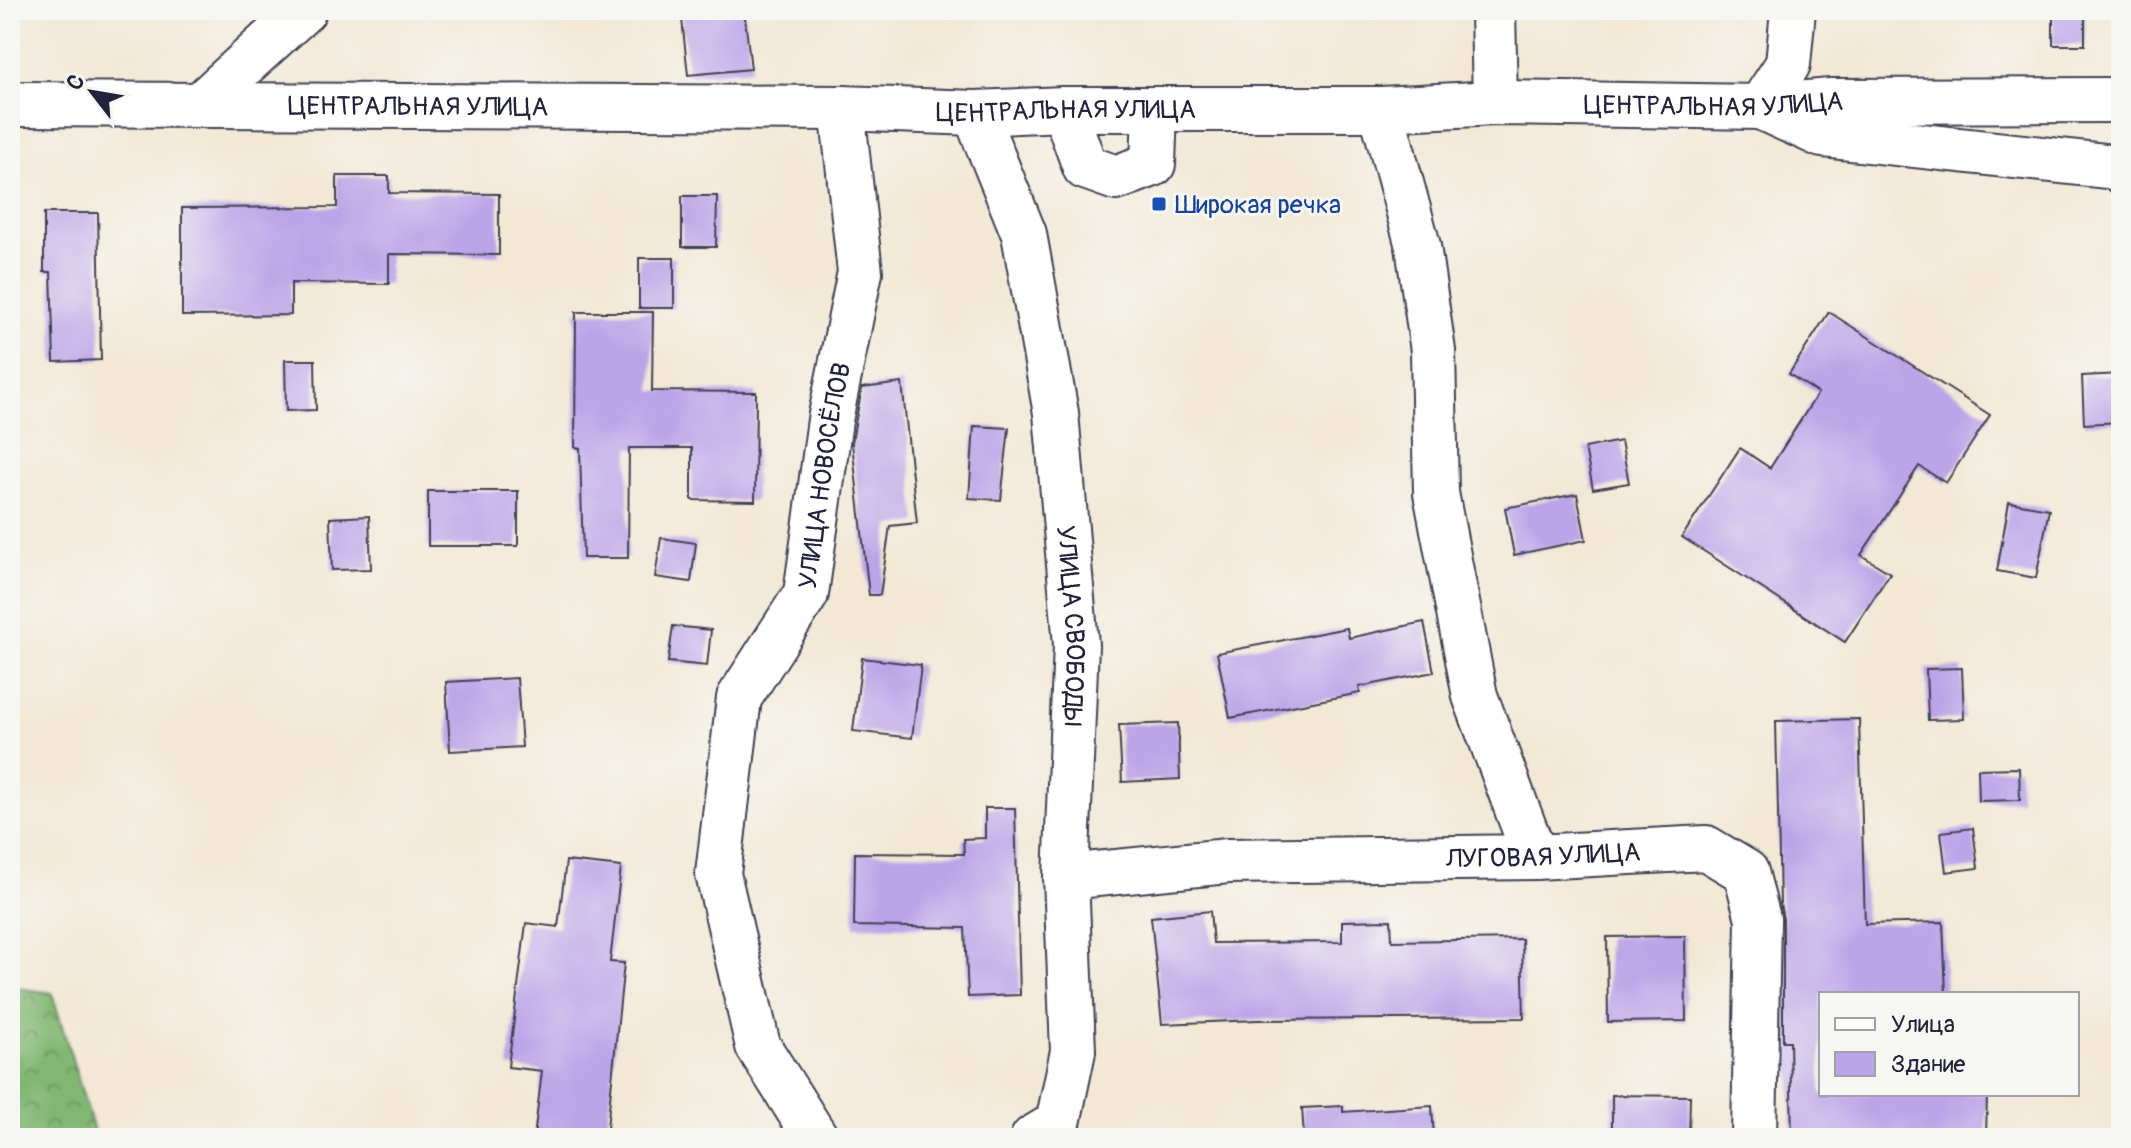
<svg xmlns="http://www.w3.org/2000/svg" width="2131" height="1148" font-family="Pangolin,sans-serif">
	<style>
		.forest { fill: url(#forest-crowns); stroke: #526c57; stroke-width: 2 }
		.building { fill: #bca4e8 }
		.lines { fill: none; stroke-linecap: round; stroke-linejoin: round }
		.minor-casing { stroke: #414052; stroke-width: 48 }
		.minor { stroke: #fff; stroke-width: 44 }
		.transit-dot { fill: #1a4fb4; stroke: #f6f6f2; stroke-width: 3 }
		.labels { text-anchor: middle; stroke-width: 6; stroke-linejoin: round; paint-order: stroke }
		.street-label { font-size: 26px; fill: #22223b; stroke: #f6f6f2 }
		.transit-label { font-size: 26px; fill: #164399; stroke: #f6f6f2; text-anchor: start }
	</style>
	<defs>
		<pattern id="forest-crowns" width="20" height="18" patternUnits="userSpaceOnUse" patternTransform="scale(2)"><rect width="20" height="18" fill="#82b773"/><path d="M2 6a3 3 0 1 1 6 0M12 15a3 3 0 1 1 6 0" fill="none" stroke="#6a9460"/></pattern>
	</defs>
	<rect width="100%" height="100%" fill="#f6f6f2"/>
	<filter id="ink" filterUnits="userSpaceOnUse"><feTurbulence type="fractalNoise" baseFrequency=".0125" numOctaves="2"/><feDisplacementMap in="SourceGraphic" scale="16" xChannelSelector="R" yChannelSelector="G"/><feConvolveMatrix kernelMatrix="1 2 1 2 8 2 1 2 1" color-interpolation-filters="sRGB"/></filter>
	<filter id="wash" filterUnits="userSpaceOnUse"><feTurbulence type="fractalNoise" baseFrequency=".006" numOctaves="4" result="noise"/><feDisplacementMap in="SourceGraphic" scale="32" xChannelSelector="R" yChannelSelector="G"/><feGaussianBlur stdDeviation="1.8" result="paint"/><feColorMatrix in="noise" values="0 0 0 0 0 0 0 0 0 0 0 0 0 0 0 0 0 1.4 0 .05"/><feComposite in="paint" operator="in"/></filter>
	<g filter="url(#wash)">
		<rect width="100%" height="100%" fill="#f2e8d5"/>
		<!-- forest -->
		<path class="forest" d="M10 987 52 993 96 1138H10Z"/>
		<g id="blocks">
			<!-- building -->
			<path class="building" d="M681 10H744L751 69 688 75Z
				M2053 12H2085V45H2053Z
				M337 176H389V193L499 194V255L389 254V284L291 283V315L182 316V208L337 207Z
				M682 196H717L716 247H682Z
				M44 213H98L101 360 54 362 51 272H44Z
				M639 258H674V308H639Z
				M576 312H653L652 391 756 392 755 501 692 500V448H629L628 558H583L580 448H575Z
				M1829 312 1990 415 1946 483 1919 466 1861 555 1890 573 1845 642 1682 537 1740 448 1770 468 1818 393 1789 374Z
				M285 360H315L316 410 286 411Z
				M2121 374V422L2084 424 2082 376Z
				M902 383 917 523 890 526 880 595H869L852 443 855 424 862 388Z
				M974 426 1009 428 1001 500 969 498Z
				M1621 441 1629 483 1593 489 1585 448Z
				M428 491H518V546H428Z
				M1577 494 1586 540 1514 555 1505 508Z
				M2009 502 2049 509 2036 578 1997 571Z
				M369 516 371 569 332 570 330 518Z
				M661 538 696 543 691 582 655 577Z
				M1424 622 1434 672 1359 687 1360 693 1230 718 1217 653 1347 628 1349 638Z
				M673 626 711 630 707 666 668 662Z
				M862 658 921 665 912 738 853 731Z
				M1962 668 1964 719 1928 720 1926 669Z
				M517 678 522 747 450 751 446 682Z
				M1859 719 1865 924 1943 922 1946 994H1821V1094H1987L1986 1138H1792L1790 1041H1783V919L1780 904 1776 721Z
				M1178 723 1180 779 1122 782 1119 725Z
				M2019 768 2020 800 1979 801 1978 769Z
				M985 808H1015L1020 995 968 997 965 928 854 926 855 853 964 854 963 839 985 838Z
				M1973 828 1978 868 1946 872 1941 832Z
				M566 861 621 867 610 962 624 963 606 1138H534L542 1071 508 1067 526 923 558 927Z
				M1210 911 1213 943 1342 942V921L1391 920 1392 941 1522 939 1524 1018 1258 1020 1162 1024 1151 917Z
				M1685 936 1686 1021 1608 1022 1607 937Z
				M1612 1095 1690 1096 1689 1138H1612Z
				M1343 1106V1112L1432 1106 1434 1138H1304L1302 1108Z"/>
		</g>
	</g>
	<g filter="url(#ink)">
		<use href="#blocks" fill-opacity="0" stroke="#414052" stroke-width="2"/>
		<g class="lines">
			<defs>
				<g id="minor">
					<path d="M1493 10 1495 103"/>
					<path d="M1793 10 1788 64 1760 107 1822 135 2115 167 2121 171"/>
					<path d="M202 103 304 10"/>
					<path id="s1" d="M10 104 842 108 975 113 1064 109H1381L1495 103 1760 107 1831 101 2121 100"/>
					<path d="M1064 109 1085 167 1116 178 1153 164 1155 110"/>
					<path d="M1381 109 1418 246 1433 351 1436 493 1475 696 1535 857"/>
					<path id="s2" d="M975 113 1024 234 1056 413 1076 645 1066 877 1073 1051 1058 1123 1033 1138"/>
					<path id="s3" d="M1066 877 1228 861 1535 857 1706 848 1746 872 1758 919 1754 1138"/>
					<path id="s4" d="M816 1138 758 1046 718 874 739 698 806 594 830 420 860 272 842 108"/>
				</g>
			</defs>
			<!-- minor casing -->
			<use href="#minor" class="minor-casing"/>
			<!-- minor -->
			<use href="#minor" class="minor"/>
		</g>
	</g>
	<!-- markers -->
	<rect class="transit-dot" x="1151" y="196" width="16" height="16" rx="4"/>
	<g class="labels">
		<!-- street labels -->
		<g class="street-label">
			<text dy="9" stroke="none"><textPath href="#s1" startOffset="1704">ЦЕНТРАЛЬНАЯ УЛИЦА</textPath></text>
			<text dy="9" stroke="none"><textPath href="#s1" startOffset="408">ЦЕНТРАЛЬНАЯ УЛИЦА</textPath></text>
			<text dy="9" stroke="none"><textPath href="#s1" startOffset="1056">ЦЕНТРАЛЬНАЯ УЛИЦА</textPath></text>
			<text dy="9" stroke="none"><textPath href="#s4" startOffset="706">УЛИЦА НОВОСЁЛОВ</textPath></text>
			<text dy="9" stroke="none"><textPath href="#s2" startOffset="526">УЛИЦА СВОБОДЫ</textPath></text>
			<text dy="9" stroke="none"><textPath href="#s3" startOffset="478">ЛУГОВАЯ УЛИЦА</textPath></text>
		</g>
		<!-- transit labels -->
		<g class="transit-label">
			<text x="1175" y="213">Широкая речка</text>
		</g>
	</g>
	<!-- margin -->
	<rect width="2131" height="1148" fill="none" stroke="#f6f6f2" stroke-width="40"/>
	<!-- legend -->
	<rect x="1819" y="992" width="260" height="104" fill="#f6f6f2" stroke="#a1a1a9" stroke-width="2"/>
	<rect x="1835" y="1018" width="40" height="12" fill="#ffffff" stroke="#a1a1a9" stroke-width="2"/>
	<text x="1891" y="1032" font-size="24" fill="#22223b">Улица</text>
	<rect x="1835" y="1052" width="40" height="24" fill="#bca4e8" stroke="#a1a1a9" stroke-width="2"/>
	<text x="1891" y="1072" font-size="24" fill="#22223b">Здание</text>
	<!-- north arrow -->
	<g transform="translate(92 92) rotate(301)" stroke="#f6f6f2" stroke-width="6" paint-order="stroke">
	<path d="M0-6L14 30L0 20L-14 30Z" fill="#22223b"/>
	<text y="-12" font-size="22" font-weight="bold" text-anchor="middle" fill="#22223b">С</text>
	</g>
</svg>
